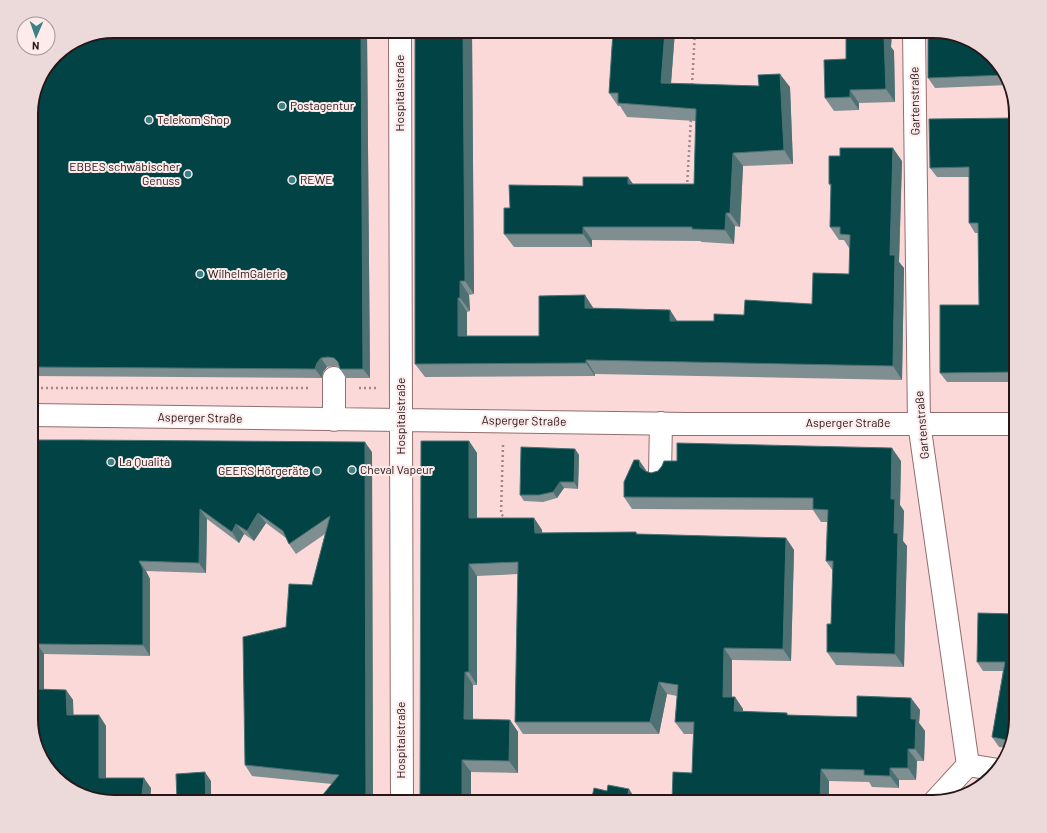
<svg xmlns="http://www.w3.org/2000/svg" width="1047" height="833" font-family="Barlow,sans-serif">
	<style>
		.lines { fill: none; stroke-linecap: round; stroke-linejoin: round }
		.minor-casing { stroke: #946d6d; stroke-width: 24 }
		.path { stroke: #a18787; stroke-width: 2.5; stroke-dasharray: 2 3; stroke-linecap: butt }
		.minor { stroke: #fff; stroke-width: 22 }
		.wall { fill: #7f8e90 }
		.shaded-wall { fill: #4d7172 }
		.building { fill: #024446; stroke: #4d7172 }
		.poi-dot { fill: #398184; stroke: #fdebeb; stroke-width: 1.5 }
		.labels { text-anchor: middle; stroke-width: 4; stroke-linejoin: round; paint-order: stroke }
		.street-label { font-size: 12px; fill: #261617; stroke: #fdebeb }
		.poi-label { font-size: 12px; fill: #261617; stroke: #fdebeb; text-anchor: start }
		.rim { fill: none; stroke: #261617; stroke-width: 2 }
	</style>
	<rect width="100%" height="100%" fill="#fcd9d9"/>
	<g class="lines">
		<defs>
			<path id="minor" d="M400 31 402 802
				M914 31 919 423 968 765
				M31 415 687 424H1016
				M334 420V378
				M660 473 661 423
				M968 765 998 770
				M934 802 968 765"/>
		</defs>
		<!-- minor casing -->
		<use href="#minor" class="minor-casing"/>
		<!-- path -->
		<path class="path" d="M692 85 695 31
			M687 187 691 118
			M31 388H310
			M359 388H376
			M503 445 501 514 507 520"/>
		<!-- minor -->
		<use href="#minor" class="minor"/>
	</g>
	<!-- wall -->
	<path class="wall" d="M114 31H367L370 378H346L340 369V367L334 366 327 367 323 372 322 378 31 376V108Z
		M415 31H472L474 294 469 295 470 311 467 312V336H539L594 308 670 310 677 321H714L744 315 812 304 849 274 850 248H849L844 240H839L830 227 831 187 829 184 902 161 899 262 904 268 902 380 595 374V376L425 377 415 364Z
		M613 31H675L671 83 790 87 793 164 743 166 740 227 735 226 734 244 702 242 700 241 592 240V247H514L504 234 510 208 583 186 628 177 633 184H694L696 121 627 117 620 106H618L609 93Z
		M846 31H892L891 47 894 51 895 102 859 103V110L834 111 825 98 846 59Z
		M988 51 1008 77 1009 85 935 88 928 78Z
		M1016 118V382H947L940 373 979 305 978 233H975L969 223V177H937L930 168Z
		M31 440 372 452 373 802H317L332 784 252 776 245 765 286 627 312 585 325 534 296 554 289 544 286 538 266 523 254 541 244 534 239 543 207 519 206 573 146 571 150 579V656L44 654V689L66 690 73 700V715H99L106 726V778L151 788 150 802H113L39 756Z
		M469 441 477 453V518H534L542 530V533L636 532 637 534 786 538 794 550 791 661 732 660V697H735L743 709V711L788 715 857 717 911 698 920 710 919 723 925 731 924 761H917L916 780H899V788L872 787 869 782 829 781V802H672L692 773 693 734H684L675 722 677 696 667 694 659 734H523L515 722 518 574 477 576V685H473V720H510L518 732V773L471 772 420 802Z
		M575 449 579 455 578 489 564 488 557 498 543 502 524 501 520 495Z
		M677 461H901L900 505 904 511 903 541 907 546 904 667 836 665 827 652 831 624 833 571 826 561 827 522H821L813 510 632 509 624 497 647 472 651 473 658 471Z
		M1016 614V720L1012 746 1010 748 999 747 992 737 1003 671H983L977 662Z"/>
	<!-- shaded-wall -->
	<path class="shaded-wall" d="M361 31H367L370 378 363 369Z
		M463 31H472L474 294 465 281Z
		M665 31H675L670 96 661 83Z
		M882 31H892L891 47 894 51 895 102 886 89 881 37Z
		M780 74 790 87 793 164 784 150Z
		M850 90 859 103V110L850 97Z
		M893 148 902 161 899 262 904 268 902 380 893 366 890 255Z
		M733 153 743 166 740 227 730 213Z
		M628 177 637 190 628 184Z
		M726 213 735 226 734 244 725 230Z
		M583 227 592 240V247L583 234Z
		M460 281 469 295 470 311 460 298Z
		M585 295 594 309 585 308Z
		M458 298 467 312V350L458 336Z
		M670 310 679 324 670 321Z
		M321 358 327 367 323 372 322 378 315 369 317 363Z
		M586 360 595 374V376L586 363Z
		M469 441 477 453V530L469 518Z
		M365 442 372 452 373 802H366Z
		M892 448 901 461 900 505 904 511 903 541 907 546 904 667 895 654 894 533 891 499Z
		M575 449 579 455 578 489 574 482Z
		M639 460 648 473 649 479 640 467Z
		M560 482 564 488 557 498 553 492Z
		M200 509 207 519 206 573 199 563Z
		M258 513 266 523 254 541 247 531Z
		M534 518 542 530 543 545 535 533Z
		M236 524 244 534 239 543 232 532Z
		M786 538 794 550 791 661 783 649Z
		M139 561 146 571 150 579V656L143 645Z
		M469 564 477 576V685L469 672Z
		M37 644 44 654V699L37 689Z
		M724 648 732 660V709L723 697Z
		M465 672 473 685V732L464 719Z
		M659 682 667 694 659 734 650 722Z
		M66 690 73 700 74 725 67 715Z
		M735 697 743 709V723L734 711Z
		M911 698 920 710 919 723 925 731 924 761 915 749 911 719Z
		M99 715 106 726V789L99 778Z
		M510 720 518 732V773L509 761Z
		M908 749 917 761 916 780 908 768Z
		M462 760 471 772V802H462Z
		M890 768 899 780V788L890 776Z
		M821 769 829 781V802H820Z
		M205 772 211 781V802H206Z
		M144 778 151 788 150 802H141Z
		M629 789 633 795 628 794Z
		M640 797 644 802H639Z"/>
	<!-- building -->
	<path class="building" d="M114 31H361L363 369H340L338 362 334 358 328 357 321 358 317 363 315 369 31 367V108L39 77 59 52 82 37Z
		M415 31H463L465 281H460V298H458V336H539V296L585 295V308L670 310V321H714V314L744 315 745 300 812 304 813 273 849 274 850 235 840 234V227H830L831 184H829V156H840V148H893L890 255H895L893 366 586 360V363L415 364Z
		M613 31H665L661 83 759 86 758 75 780 74 784 150 733 153 730 213H726L725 230 692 229V227H583V234H504V208H510L509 185 583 186V177H628V184H694L696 109 618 103V93H609Z
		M846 31H882L881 37H884L886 89 850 90V97L825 98 824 60 846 59Z
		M928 31H934L960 35 988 51 1006 75 928 78Z
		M1016 118V372L940 373V305H979L978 223H969V167L930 168 929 119Z
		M31 440H78L365 442 366 802H317L339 775 245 765 243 637 286 627 289 584 312 585 330 516 289 544 283 531 258 513 247 531 236 524 232 532 200 509 199 563 139 561 143 569V645L37 644V689L66 690 67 715H99V778H144L141 802H113L87 798 59 782 39 756 31 724Z
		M421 441H469V518H534L535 533 636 532V534L786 538 783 649 724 648 723 697H735L734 711 787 713V715L857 717V696L911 698V719H916L915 749H908V768H890V776L864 775V770L821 769 820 802H672L673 772 692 773 694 722H675L678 685 659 682 650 722H515L518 562 469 564V672H465L464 719 510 720 509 761 462 760V802H420Z
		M677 443 892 448 891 499H895L894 533H898L895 654 827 652V624H831L833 561H826L828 510 813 509V498L624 497V482L634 460H639L640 467 645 471 651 473 658 471 662 466 664 461H677Z
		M521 447 575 449 574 482H560L553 492 539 495H520Z
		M978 613 1016 614V720L1012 741 992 737 1005 662H977Z
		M205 772 206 802H177L176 774Z
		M608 785 629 789 628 794 640 797 639 802H591L594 788 607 791Z"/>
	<!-- markers -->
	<g class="poi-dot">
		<circle cx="282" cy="106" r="4"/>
		<circle cx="149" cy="120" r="4"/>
		<circle cx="188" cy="174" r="4"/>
		<circle cx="292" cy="180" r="4"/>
		<circle cx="200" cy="274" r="4"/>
		<circle cx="111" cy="462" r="4"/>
		<circle cx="352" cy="470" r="4"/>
		<circle cx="317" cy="471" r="4"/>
	</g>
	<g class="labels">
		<!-- street labels -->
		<g class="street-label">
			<text transform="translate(400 93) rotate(-90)" y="4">Hospitalstraße</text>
			<text transform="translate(915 101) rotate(-91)" y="4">Gartenstraße</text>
			<text transform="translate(401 416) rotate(-90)" y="4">Hospitalstraße</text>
			<text transform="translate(200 418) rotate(1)" y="4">Asperger Straße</text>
			<text transform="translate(524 421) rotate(1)" y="4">Asperger Straße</text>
			<text x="848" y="427">Asperger Straße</text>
			<text transform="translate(922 425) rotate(-95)" y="4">Gartenstraße</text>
			<text transform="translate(401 740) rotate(-90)" y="4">Hospitalstraße</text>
		</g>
		<!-- poi labels -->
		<g class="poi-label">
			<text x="290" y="110">Postagentur</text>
			<text x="157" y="124">Telekom Shop</text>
			<text x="180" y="171" text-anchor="end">EBBES schwäbischer<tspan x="180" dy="14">Genuss</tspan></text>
			<text x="300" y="184">REWE</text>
			<text x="208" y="278">WilhelmGalerie</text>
			<text x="119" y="466">La Qualità</text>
			<text x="360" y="474">Cheval Vapeur</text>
			<text x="309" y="475" text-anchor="end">GEERS Hörgeräte</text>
		</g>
	</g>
	<!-- crop -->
	<path d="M0 0H1047V833H0ZM114 38H933A76 76 0 0 1 1009 114V719A76 76 0 0 1 933 795H114A76 76 0 0 1 38 719V114A76 76 0 0 1 114 38Z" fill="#ecdada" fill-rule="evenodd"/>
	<path class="rim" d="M114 38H933A76 76 0 0 1 1009 114V719A76 76 0 0 1 933 795H114A76 76 0 0 1 38 719V114A76 76 0 0 1 114 38Z"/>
	<!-- north arrow -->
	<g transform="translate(36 36) rotate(182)"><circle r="19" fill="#fdebeb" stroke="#a79696"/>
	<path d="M0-3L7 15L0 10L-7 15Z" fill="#398184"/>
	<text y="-6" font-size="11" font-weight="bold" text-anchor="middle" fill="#261617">N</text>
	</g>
</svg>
